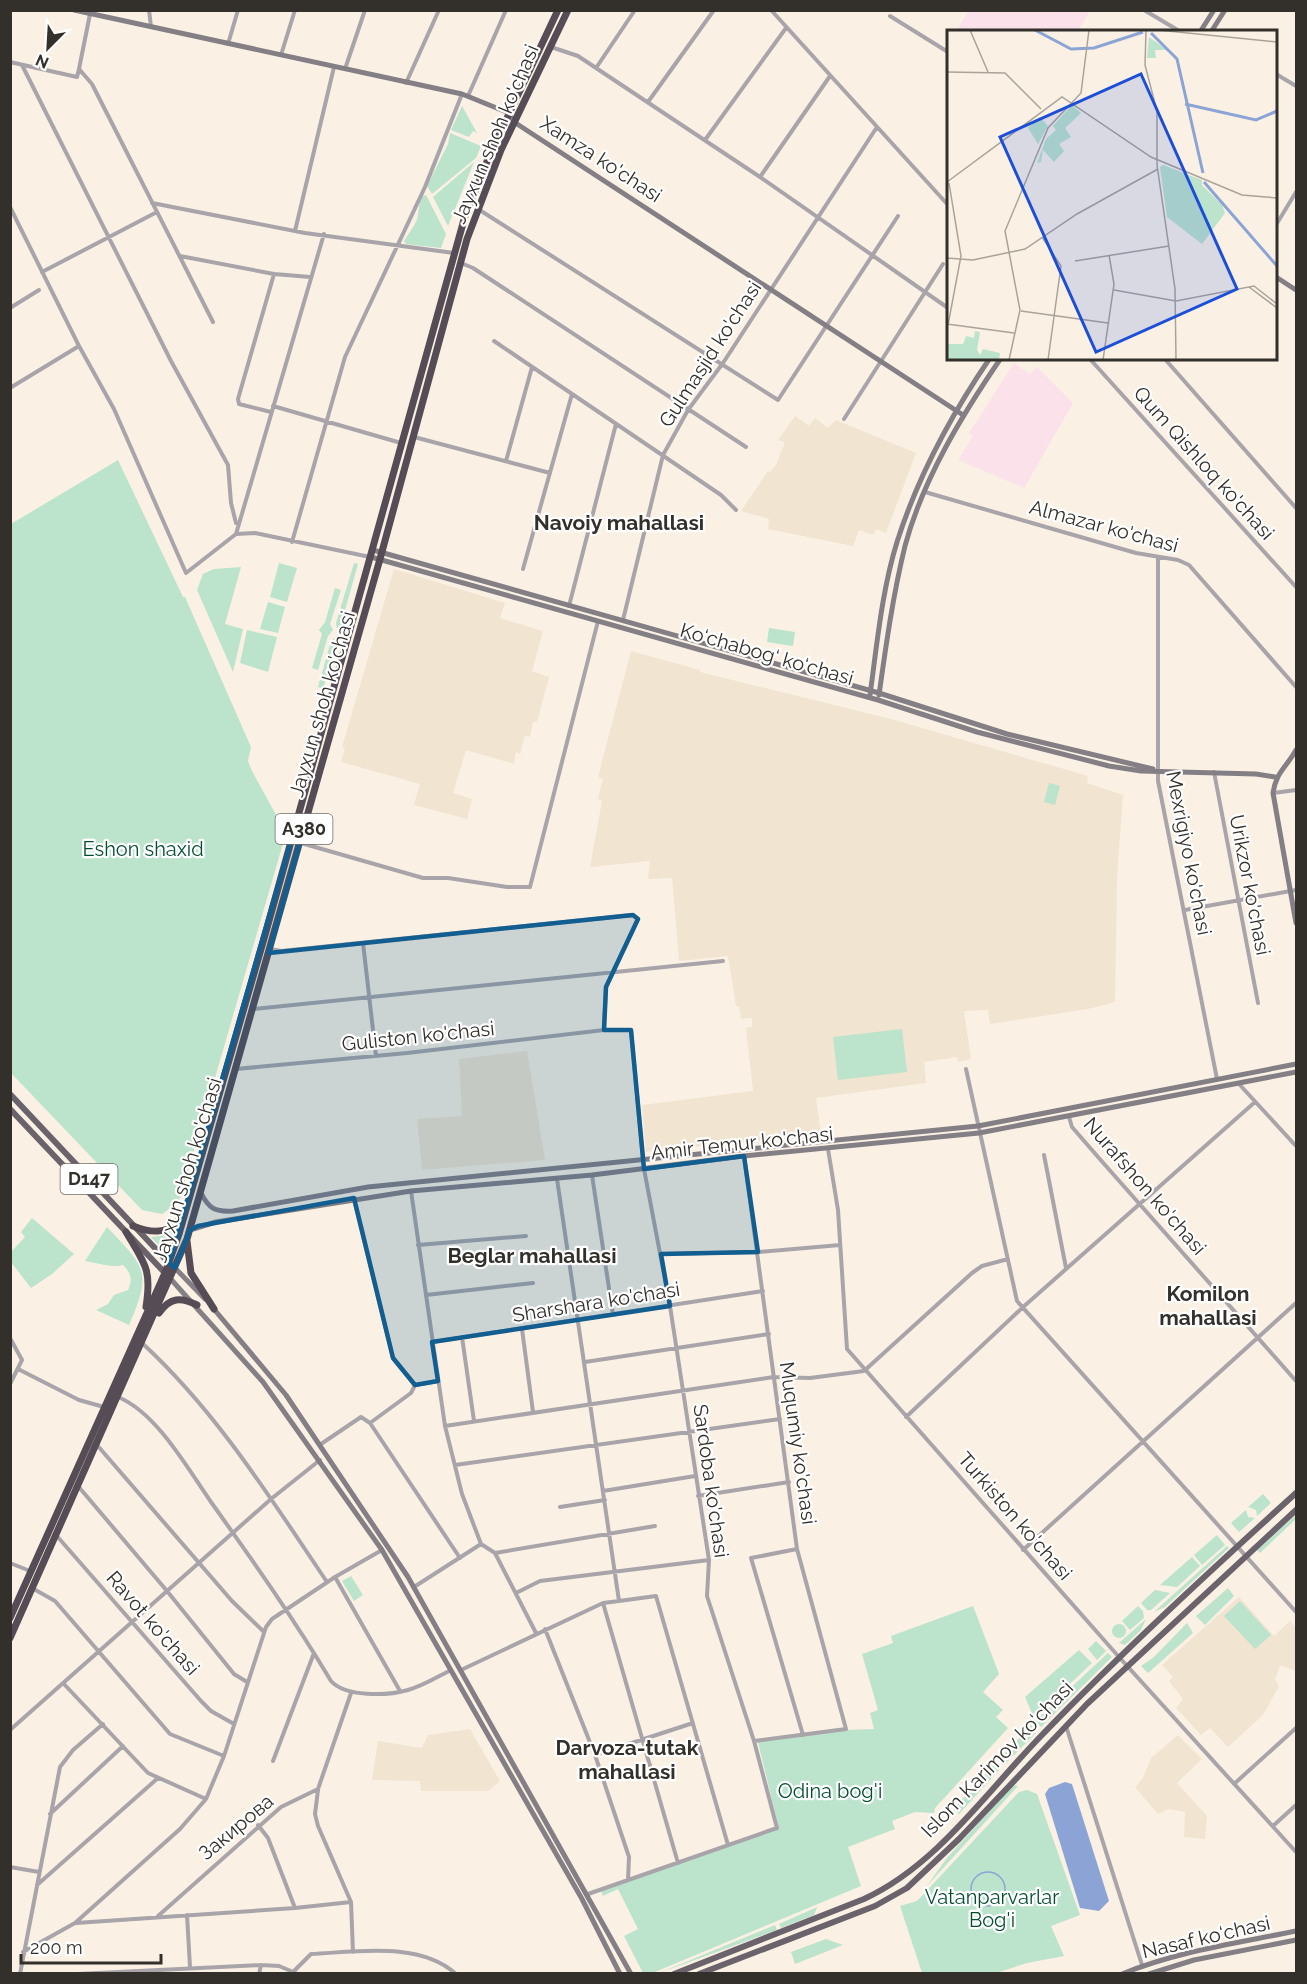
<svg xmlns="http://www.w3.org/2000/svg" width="1307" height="1984" font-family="Raleway,sans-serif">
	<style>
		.built { fill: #f1e4d0 }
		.medical { fill: #fae1ea }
		.green { fill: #bce3cb }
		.water { fill: #8ca4d5 }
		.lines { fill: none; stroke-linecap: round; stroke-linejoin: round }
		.stream { stroke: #8ca4d5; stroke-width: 1.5 }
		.street { stroke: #a8a4a9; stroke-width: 4 }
		.secondary { stroke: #847e85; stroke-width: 5 }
		.primary { stroke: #6b636c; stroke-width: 6 }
		.highway { stroke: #554c56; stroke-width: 7 }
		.marked { fill: #135e91; fill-opacity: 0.2; stroke: #135e91; stroke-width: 4.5; stroke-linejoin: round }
		.labels { text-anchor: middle; stroke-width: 4.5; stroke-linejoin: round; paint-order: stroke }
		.shield { fill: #fff; stroke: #706d6a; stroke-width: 1.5 }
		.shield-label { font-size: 18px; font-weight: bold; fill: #332f2a }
		.street-label { font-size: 20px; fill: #332f2a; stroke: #fff }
		.park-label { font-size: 20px; fill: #044e2f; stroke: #fff }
		.neighbourhood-label { font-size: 21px; font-weight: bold; fill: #332f2a; stroke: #fff }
		.inset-river { fill: none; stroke: #8ca4d5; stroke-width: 3 }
		.inset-road { fill: none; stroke: #aaa39a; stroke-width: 1.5 }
		.view { fill: #1d4ed8; fill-opacity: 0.15; stroke: #1d4ed8; stroke-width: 3 }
		.inset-edge { fill: none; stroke: #332f2a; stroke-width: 3 }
	</style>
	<rect width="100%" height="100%" fill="#faf1e4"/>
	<!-- built -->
	<path class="built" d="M795 416 809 426 815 418 828 428 836 420 916 453 886 533 876 529 874 535 859 530 853 546 768 529 769 519 741 511 768 471 770 472 776 465 785 442 778 440Z
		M394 569 505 603 500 618 543 631 532 671 549 677 537 722H533L530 737 525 735 520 754 516 752 514 764 466 750 453 793 472 799 467 819 414 805 420 784 341 762 345 748 342 747Z
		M631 651 700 670V672L891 719 1088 776 1087 783 1123 795 1117 877 1115 1002 1088 1009 990 1024 988 1010 964 1011 971 1059 958 1062 957 1057 924 1062 926 1083 816 1098 821 1134 646 1152 642 1105 753 1091 746 1028 752 1027V1018L741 1019 739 1006H736L728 956 679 961 672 878 648 879 650 861 590 867 602 801 598 799 603 779 598 777Z
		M527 1051 545 1160 422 1170 417 1119 462 1116 459 1059Z
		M1239 1597 1274 1636 1290 1621 1296 1628V1671L1280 1665 1275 1680 1279 1686 1263 1715 1228 1747 1210 1728 1201 1735 1176 1708 1183 1699 1169 1681 1173 1677 1162 1665Z
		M470 1729 500 1781 488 1791H421L420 1781 372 1780 378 1741 422 1748 428 1735Z
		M1178 1735 1202 1759 1177 1783 1207 1816 1205 1839 1184 1837 1185 1812 1168 1809 1158 1814 1135 1787 1143 1778 1151 1758Z"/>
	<!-- medical -->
	<path class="medical" d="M969 10H1090V11L1078 31H956Z
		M1014 363 1030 374 1037 367 1073 403 1024 488 958 460 973 436 969 433Z"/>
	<!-- green -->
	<path class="green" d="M462 106 477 133 473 131 469 137 451 130Z
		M450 133 481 146 476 158 432 194 427 186 448 144Z
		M474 162 448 226 433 197Z
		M426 195 446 234 441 248 406 244 404 241C409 232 417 224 418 215 419 208 419 203 422 196Z
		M118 460 183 597H185L251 747 248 761 252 771 286 833 179 1202 162 1214 142 1210 11 1073V524Z
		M279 563 297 568 287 602 270 597Z
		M354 563 358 564 323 689 318 687 331 641 338 634 336 623Z
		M241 567 225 624 243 629 233 672 197 590 203 574 214 569Z
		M335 588 341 590 330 624 333 630 328 636 318 670 312 668 322 634 319 630 325 622Z
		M268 602 285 607 278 633 260 629Z
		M769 628 795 632 793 646 767 642Z
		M247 630 277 637 268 672 240 663Z
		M1049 783 1060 786 1055 805 1044 802Z
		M902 1029 907 1072 838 1080 833 1037Z
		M32 1218 74 1254 52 1274 31 1288 11 1262 10 1253 25 1237 21 1232Z
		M107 1227C146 1268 152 1272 129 1325L96 1310 108 1304 114 1295 128 1290C133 1280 131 1273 123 1265 111 1268 98 1263 85 1261Z
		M177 1228 168 1255 151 1237 162 1236Z
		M1263 1494 1271 1503 1257 1516 1256 1510 1248 1507Z
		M1246 1510 1248 1517 1255 1518 1239 1532 1231 1523Z
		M1296 1515V1519L1260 1553 1257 1550Z
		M1217 1535 1225 1545 1202 1565 1194 1555Z
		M1227 1546 1229 1548 1165 1607 1154 1612Z
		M1192 1557 1200 1566 1177 1587 1160 1585Z
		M351 1576 363 1595 354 1601 342 1581Z
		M1228 1588 1234 1596 1205 1625 1196 1616Z
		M1155 1590 1170 1593 1151 1610H1147L1141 1603Z
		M1240 1601 1271 1635 1255 1649 1224 1616Z
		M973 1606 999 1674 983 1692 1003 1710 996 1717 1008 1728 935 1808 934 1813 915 1812 892 1821 895 1829 848 1847 861 1886 650 1974 643 1973 624 1936 638 1929 618 1889 603 1896 601 1891 779 1829 758 1742 844 1730 874 1729 870 1713 878 1710 862 1654 893 1643 891 1636Z
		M1138 1606 1143 1611 1144 1618 1130 1630 1122 1621Z
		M1146 1619 1141 1630 1125 1645 1119 1643Z
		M1187 1623 1193 1633 1148 1673 1141 1666 1154 1657Z
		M1112 1631a7 7 0 1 1 14 0a7 7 0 1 1-14 0Z
		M1096 1641 1106 1651 1097 1660 1088 1649Z
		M1079 1650 1092 1663 1034 1718 1025 1697Z
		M1108 1653 1112 1657 1041 1727 1035 1721Z
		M1031 1725 1036 1733 1004 1765 999 1760Z
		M996 1762 1002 1767 959 1814 953 1809Z
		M1013 1785 1018 1786 926 1887 947 1858Z
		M1027 1790 1037 1794 1080 1915 1051 1926 1064 1956 1027 1963 996 1973H922L900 1906 917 1901 1019 1792Z
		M817 1907 814 1915 781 1928 779 1924Z
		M775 1925 777 1930 659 1973Z
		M826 1939 843 1945 795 1964 791 1952Z"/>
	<!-- water -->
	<path class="water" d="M1065 1782 1072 1784 1109 1901 1099 1911 1080 1908 1045 1794 1049 1788Z"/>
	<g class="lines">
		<!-- stream -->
		<path class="stream" d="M971 1889a17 17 0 1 1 34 0a17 17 0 1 1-34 0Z"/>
		<!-- street -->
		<path class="street" d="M149 10 151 27
			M771 10 948 205
			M1144 10 1181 32
			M90 14 79 69 92 84 213 322
			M890 16 948 52
			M228 44 238 10
			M551 47 578 56 596 68 760 177 948 308
			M281 55 295 10
			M10 62 77 77 79 69
			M22 65 171 361 228 465 231 503 236 523
			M596 68 635 10
			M345 69 365 10
			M1276 74 1296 86
			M406 83 439 10
			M468 96 506 10
			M648 102 714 10
			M705 140 786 28
			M760 177 830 76
			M152 203 305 233 454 253
			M10 207 79 346 114 409 186 573 236 534 324 234
			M478 209 778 400 898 216
			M1276 225 1296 192
			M295 231 334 67
			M180 256 274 274 310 277
			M461 263 473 268 746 447
			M42 272 157 212
			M10 308 39 290
			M494 341 721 495 736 510
			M1089 358 1296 587
			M1164 358 1296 508
			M10 388 79 346
			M273 406 401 443
			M271 412 239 404 238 399 274 274
			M844 419 943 264
			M414 437 550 473
			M506 461 532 367
			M925 492 1136 553 1178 560 1189 565 1296 687
			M236 534 255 533 370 557
			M292 542 345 357 425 187 462 94
			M1158 558V781L1217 1079
			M523 569 572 394
			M569 606 616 424
			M623 620 663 455 688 410 723 363 877 127
			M1214 772 1258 1003
			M1273 793 1296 790
			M301 843 423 878H448L507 887H530L598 621
			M1185 910 1296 890
			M363 943 376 1056
			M270 949 281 951 633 915 638 919 606 987 604 1029
			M253 1009 723 961
			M236 1069 407 1053 604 1030H631L643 1159
			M966 1069 1017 1301 1296 1612
			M1239 1084 1296 1146
			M1069 1117 1072 1127 1098 1157 1296 1381
			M828 1149 838 1210 847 1349 1119 1657 1296 1852
			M1044 1155 1066 1268
			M744 1156 797 1549 846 1729 754 1741
			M592 1175 613 1315
			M411 1191 445 1426 462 1494 481 1544 495 1553 536 1633
			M354 1200 393 1358 415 1385 438 1381
			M418 1245 526 1236
			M661 1254 758 1252 840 1245
			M426 1295 533 1283
			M522 1329 533 1412
			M462 1337 474 1421
			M10 1338 22 1360 10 1384
			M432 1342 763 1291
			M142 1343C217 1412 271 1499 327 1582
			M585 1362 769 1334
			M18 1369 79 1400 104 1407
			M415 1385 411 1393 370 1423 460 1558
			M118 1397C157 1413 188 1469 211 1502 253 1561 294 1619 331 1681 345 1697 387 1696 408 1690 423 1686 437 1677 451 1670
			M906 1417 1022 1308 1255 1102
			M445 1426 774 1377 810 1378 864 1371 972 1273 982 1266 1008 1259
			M321 1444 361 1417 370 1423
			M97 1445 232 1601 264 1632
			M455 1465 780 1419
			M78 1486 167 1591 234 1674 247 1682
			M603 1491 695 1476
			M698 1496 789 1482
			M560 1507 605 1500
			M56 1535 201 1701 211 1711 234 1724
			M797 1549 751 1558 803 1735
			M1023 1550 1296 1303
			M495 1553 655 1526
			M10 1563 30 1571
			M335 1577 400 1691
			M414 1587 481 1544
			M32 1588 55 1601 170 1734 224 1756
			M516 1593 540 1581 709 1560
			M619 1601 656 1596 728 1845
			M603 1603 678 1863
			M545 1629 595 1755 629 1857 628 1880
			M461 1670 603 1603 619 1601 557 1179
			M63 1683 148 1773 206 1799
			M1066 1726 1142 1965
			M10 1730 271 1499 320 1460
			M595 1755 693 1723
			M273 1761 314 1653
			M1234 1784 1296 1728
			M318 1790 315 1814 318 1826 351 1902 353 1952
			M50 1814 123 1746
			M258 1825 268 1838 295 1908
			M1273 1826 1296 1805
			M10 1867 39 1872
			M37 1885 158 1778
			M588 1894 777 1828 754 1741 707 1596 709 1560 670 1306 644 1169
			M187 1915 190 1967
			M158 1916 281 1807 318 1789 351 1693
			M76 1923 295 1908 351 1902
			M23 1952 75 1923 180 1829 206 1799 224 1756 266 1627 272 1619 335 1577 382 1550
			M294 1971 311 1954C356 1952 420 1941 456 1974
			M20 1974 60 1767 73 1750 103 1724
			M77 1974 261 1965 279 1966 298 1974
			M259 1974 261 1965"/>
		<!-- secondary -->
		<path class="secondary" d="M74 10 462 94 509 113 514 122 963 415
			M1200 32 1214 10
			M1211 32 1225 10
			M1276 277 1296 290
			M373 550 879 693 1007 734 1153 769
			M371 557 878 700 977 732 1109 766 1141 771 1256 774 1275 777
			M870 695C877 644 882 590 897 542 918 476 951 415 990 358
			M879 695C886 645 893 595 905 546 923 479 962 415 1001 358
			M1296 750C1286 768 1276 772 1273 793L1296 923
			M201 1193C209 1209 215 1212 233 1211L368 1187 978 1126 1296 1064
			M190 1230 216 1222 411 1191 592 1175 744 1156 979 1133 1296 1072
			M174 1267 205 1299
			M168 1276 263 1382 382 1550 582 1899 620 1974
			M213 1308 286 1395 408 1577 631 1974
			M1122 1974C1178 1951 1238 1943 1296 1931
			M1149 1974 1194 1960 1296 1940"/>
		<!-- primary -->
		<path class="primary" d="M10 1094 169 1263
			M10 1109 165 1273
			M674 1974 864 1899C936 1866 986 1793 1040 1737 1122 1652 1209 1572 1296 1493
			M699 1974 875 1906 907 1888 959 1839 1087 1704 1296 1510"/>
		<!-- highway -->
		<path class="highway" d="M133 1226C150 1233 170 1235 181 1217
			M126 1232C145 1264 152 1269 146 1307
			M187 1241 191 1273 214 1309
			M159 1313C170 1297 181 1297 197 1305
			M10 1618 165 1273 179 1234 265 935 465 216 490 154 558 10
			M10 1638 187 1239 380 559 467 239 501 150 568 10"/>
	</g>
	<!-- marked area -->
	<path class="marked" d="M293 833 302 835 269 953 633 915 638 919 606 987 604 1030H631L644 1169 744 1156 758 1252 661 1254 670 1306 432 1342 438 1381 415 1385 393 1358 354 1198 198 1226 190 1230 175 1268 169 1263Z"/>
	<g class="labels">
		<!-- shield labels -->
		<g class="shield">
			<rect x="275.5" y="814" width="57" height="30" rx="4.5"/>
			<rect x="60.5" y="1164" width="57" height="30" rx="4.5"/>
		</g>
		<g class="shield-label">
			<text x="304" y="835">A380</text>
			<text x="89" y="1185">D147</text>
		</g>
		<!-- street labels -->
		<g class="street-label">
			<text transform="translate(495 134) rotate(-67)" y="7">Jayxun shoh ko'chasi</text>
			<text transform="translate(601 159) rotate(33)" y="7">Xamza ko'chasi</text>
			<text transform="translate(710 354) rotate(-57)" y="7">Gulmasjid ko'chasi</text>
			<text transform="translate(1204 463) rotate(48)" y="7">Qum Qishloq ko'chasi</text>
			<text transform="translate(1104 526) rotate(15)" y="7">Almazar ko'chasi</text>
			<text transform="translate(767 654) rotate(16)" y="7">Ko‘chabog‘ ko‘chasi</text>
			<text transform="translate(322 704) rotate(-74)" y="7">Jayxun shoh ko'chasi</text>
			<text transform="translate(1189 853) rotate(79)" y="7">Mexrigiyo ko'chasi</text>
			<text transform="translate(1250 885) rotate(79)" y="7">Urikzor ko'chasi</text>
			<text transform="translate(418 1036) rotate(-6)" y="7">Guliston ko'chasi</text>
			<text transform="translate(742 1143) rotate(-6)" y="7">Amir Temur ko'chasi</text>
			<text transform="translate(187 1170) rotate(-73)" y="7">Jayxun shoh ko'chasi</text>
			<text transform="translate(1145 1186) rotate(49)" y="7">Nurafshon ko'chasi</text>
			<text transform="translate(596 1302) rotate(-9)" y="7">Sharshara ko'chasi</text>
			<text transform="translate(798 1443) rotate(82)" y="7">Muqumiy ko'chasi</text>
			<text transform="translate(711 1481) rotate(82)" y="7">Sardoba ko'chasi</text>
			<text transform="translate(1015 1516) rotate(49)" y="7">Turkiston ko'chasi</text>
			<text transform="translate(153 1623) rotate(49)" y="7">Ravot ko'chasi</text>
			<text transform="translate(997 1759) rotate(-46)" y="7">Islom Karimov ko‘chasi</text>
			<text transform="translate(236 1827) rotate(-40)" y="7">Закирова</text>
			<text transform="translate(1206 1937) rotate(-13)" y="7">Nasaf ko‘chasi</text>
		</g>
		<!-- park labels -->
		<g class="park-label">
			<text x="143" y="856">Eshon shaxid</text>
			<text x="830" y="1798">Odina bog'i</text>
			<text x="992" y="1904">Vatanparvarlar<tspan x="992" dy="23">Bog'i</tspan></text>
		</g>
		<!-- neighbourhood labels -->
		<g class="neighbourhood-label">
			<text x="619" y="530">Navoiy mahallasi</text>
			<text x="532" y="1263">Beglar mahallasi</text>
			<text x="1208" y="1301">Komilon<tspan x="1208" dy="24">mahallasi</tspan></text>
			<text x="627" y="1755">Darvoza-tutak<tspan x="627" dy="24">mahallasi</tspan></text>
		</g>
	</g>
	<!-- overview -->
	<g transform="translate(947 30)">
		<rect width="330" height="330" fill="#faf1e4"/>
		<path d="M202 7 220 20H208L209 28H200ZM125 75 134 83 118 98 124 107 112 114 117 121 107 132 96 120 94 132 90 133 99 109 109 100 106 96ZM93 87 101 96 91 114 81 98ZM216 135 255 150V155L275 175 278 183 255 214 220 187 213 137ZM28 301 33 302 30 320 33 325 36 319 53 323 52 330H0V306L1 314H16L19 306 27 308Z" fill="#bce3cb"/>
		<path class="inset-river" d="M88 0 124 19 147 18 196 2M204 3 230 29 256 143M238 74 309 90 330 81M257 152 330 236"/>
		<path class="inset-road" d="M23 0 41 42M199 0 198 35 210 81V135L228 259 229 330M211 0 330 12M0 42 58 43 94 79M0 152 115 67 204 127 295 165 330 168M95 207 114 236 101 330M0 228 26 230 78 219 130 184 211 139M128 231 222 216M302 257 330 278M167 260 229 271 307 256 330 274M74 281 161 293M0 294 67 303M1 295 14 226 2 153M62 330 73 280 58 201 101 98 134 63 142 0M156 330 167 254 162 225"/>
		<path class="view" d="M194 44 290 259 149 322 53 107Z"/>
		<rect width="330" height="330" class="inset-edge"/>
	</g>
	<!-- border -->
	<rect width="1307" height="1984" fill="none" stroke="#332f2a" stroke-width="24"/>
	<!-- north arrow -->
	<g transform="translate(48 48) rotate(204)" stroke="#ffffff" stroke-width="4.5" paint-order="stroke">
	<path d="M0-4.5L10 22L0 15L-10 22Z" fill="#332f2a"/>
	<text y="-9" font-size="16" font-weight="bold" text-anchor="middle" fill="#332f2a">N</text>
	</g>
	<!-- scale -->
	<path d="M21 1954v9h140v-9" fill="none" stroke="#332f2a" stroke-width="3"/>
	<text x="30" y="1954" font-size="18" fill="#332f2a" stroke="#ffffff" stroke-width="4.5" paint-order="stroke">200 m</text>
</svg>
